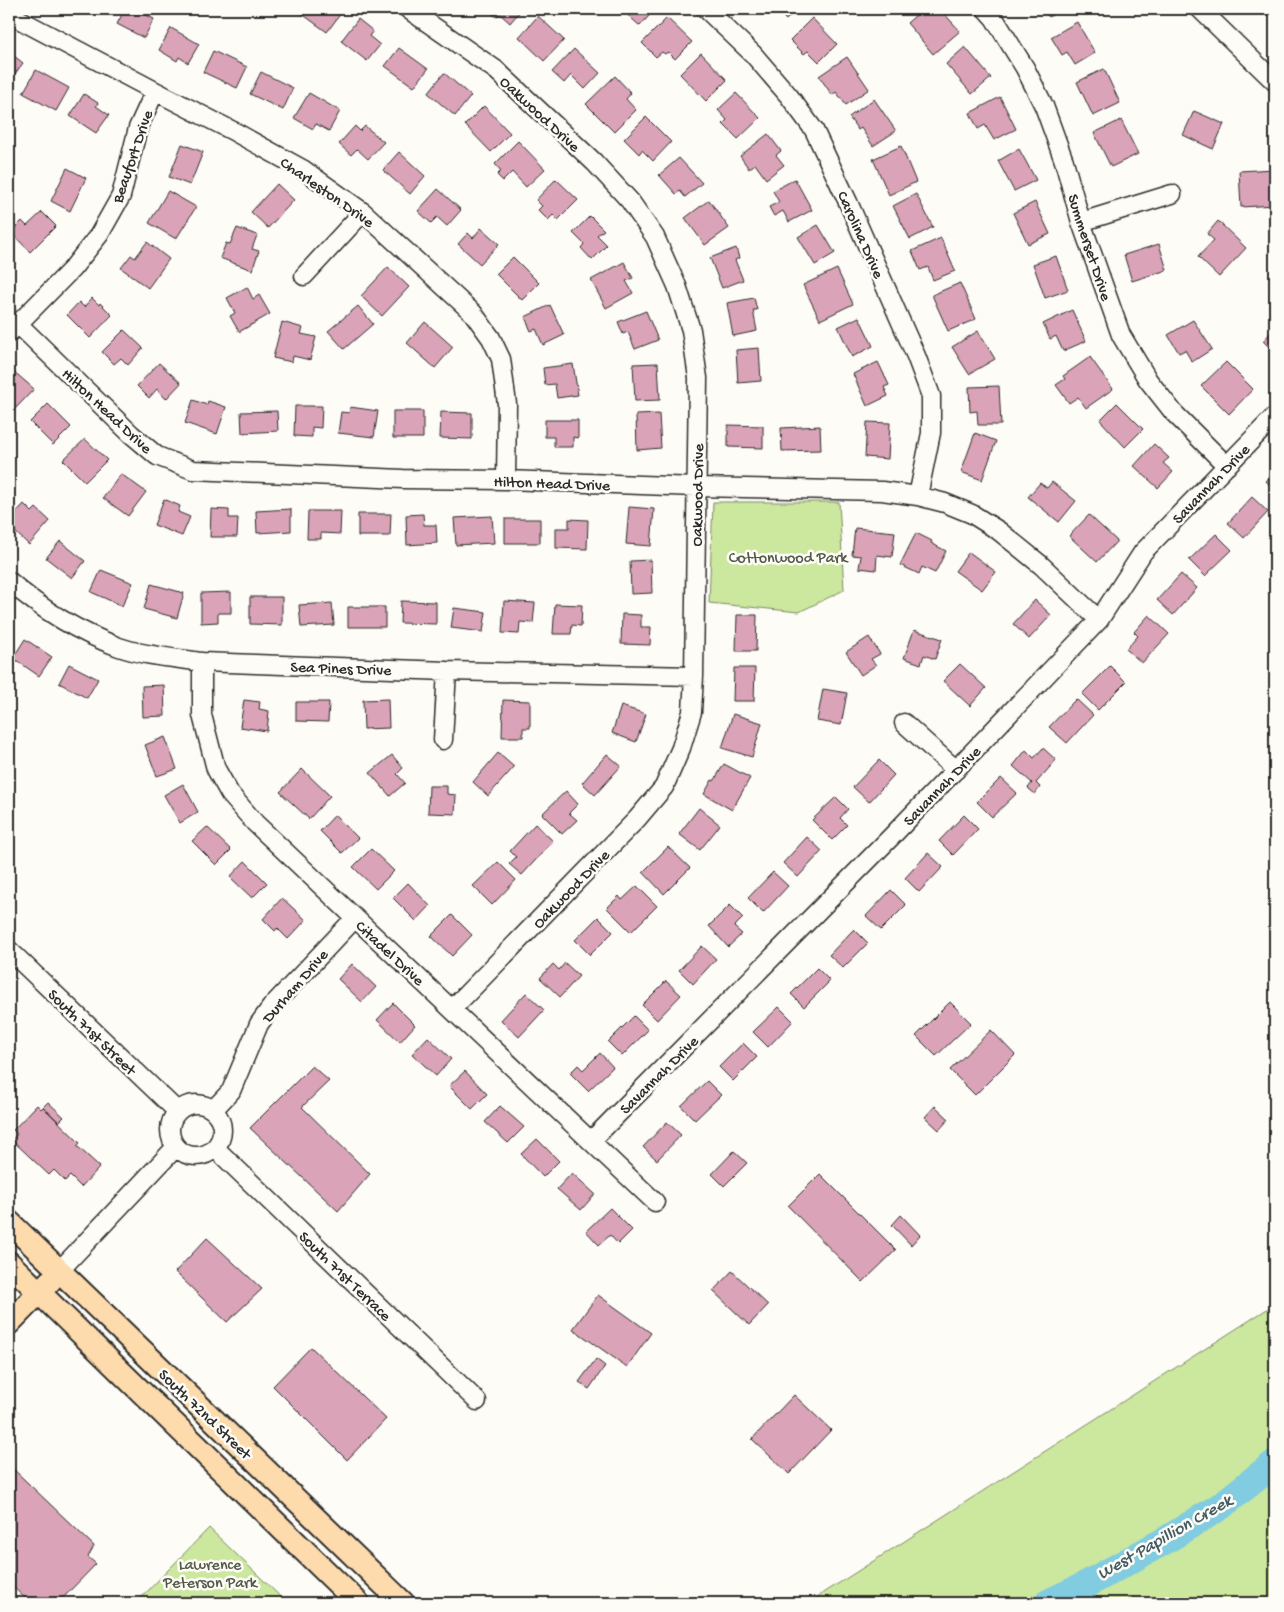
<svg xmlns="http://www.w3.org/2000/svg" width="1284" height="1612" font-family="'Gochi Hand',sans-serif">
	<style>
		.green { fill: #cce79e; stroke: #7c8964 }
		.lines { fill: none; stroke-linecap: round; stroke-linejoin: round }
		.river { stroke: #81cce1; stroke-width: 28 }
		.building { fill: #daa3b8; stroke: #2b2b2b }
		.minor-casing { stroke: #2b2b2b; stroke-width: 21 }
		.major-casing { stroke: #2b2b2b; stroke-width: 26 }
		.minor { stroke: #fdfcf7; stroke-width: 18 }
		.major { stroke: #fddbac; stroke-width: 22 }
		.labels { text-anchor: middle; stroke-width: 5; stroke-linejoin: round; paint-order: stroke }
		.street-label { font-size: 16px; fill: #2b2b2b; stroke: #fdfcf7 }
		.park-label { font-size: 16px; fill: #535a48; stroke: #fdfcf7 }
		.water-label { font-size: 18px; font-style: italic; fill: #455b62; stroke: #fdfcf7 }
	</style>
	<rect width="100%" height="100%" fill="#fdfcf7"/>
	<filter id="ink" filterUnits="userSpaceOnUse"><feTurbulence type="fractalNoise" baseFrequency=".02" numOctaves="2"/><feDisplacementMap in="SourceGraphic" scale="10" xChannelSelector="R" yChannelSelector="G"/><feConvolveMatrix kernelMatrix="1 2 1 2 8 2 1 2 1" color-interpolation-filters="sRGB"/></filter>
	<g filter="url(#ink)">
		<!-- green -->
		<path class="green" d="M713 502H839L844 590 799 612 709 603Z
			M1275 1304V1603H808Z
			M209 1528 287 1603H136Z"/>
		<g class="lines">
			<!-- river -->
			<path class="river" d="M1048 1603 1080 1588 1166 1540 1221 1506 1275 1463"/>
		</g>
		<!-- building -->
		<path class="building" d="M125 9H135L154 19 144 38 117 24Z
			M299 9H334L341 13 327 32 298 11Z
			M487 9H522L510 23 500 14 496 17Z
			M621 9H655L640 26Z
			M775 9H797L786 20Z
			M923 9H940L960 31 933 54 907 23Z
			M1043 9H1061L1049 17Z
			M538 16 564 40 544 61 519 37Z
			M667 18 692 42 675 59 668 52 665 54 662 52 656 57 642 43Z
			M812 18 837 44 819 62 808 51 804 54 790 40Z
			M358 19 373 31 369 36 380 45 367 61 341 41Z
			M1077 22 1095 53 1075 65 1067 52 1062 55 1051 37Z
			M171 28 199 44 188 63 179 57 177 61 159 50Z
			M965 47 991 78 972 94 946 64Z
			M399 48 428 69 414 87 385 66Z
			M574 49 600 73 585 89 571 75 564 83 552 72Z
			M213 51 247 67 237 88 203 72Z
			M9 52 23 63 9 82Z
			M701 53 727 80 706 101 680 74Z
			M847 57 869 89 846 105 836 92 832 95 819 76Z
			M1104 69 1120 103 1093 116 1077 82Z
			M36 70 69 88 56 111 23 93Z
			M261 72 293 88 283 110 250 94Z
			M444 73 471 96 455 116 428 93Z
			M615 76 631 93 626 99 636 110 614 132 586 104Z
			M309 93 340 111 329 131 316 124 313 129 294 118Z
			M736 93 760 118 738 139 723 124 727 120 718 110Z
			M84 94 98 103 96 106 109 115 96 133 70 116Z
			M1000 97 1016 129 994 140 985 125 978 129 970 113Z
			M874 99 896 131 873 146 861 128 858 130 849 117Z
			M484 106 510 133 491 152 465 125Z
			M1194 111 1224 124 1213 149 1183 135Z
			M646 117 671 142 653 161 642 150 639 154 624 139Z
			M1121 120 1138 154 1111 167 1094 133Z
			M355 126 360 131 365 126 384 142 368 159 357 149 351 155 339 144Z
			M768 134 781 151 776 155 784 165 766 179 755 164 749 169 740 156Z
			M518 141 545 169 526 187 512 172 503 181 497 175 501 171 495 164Z
			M182 144 203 152 190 185 169 177Z
			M901 146 916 182 889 195 873 159Z
			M1019 149 1036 180 1014 191 998 161Z
			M399 152 425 176 410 194 383 170Z
			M679 158 702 183 685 197 680 191 676 194 659 175Z
			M67 168 86 178 70 211 51 201Z
			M1274 169 1275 205 1241 207 1239 171Z
			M556 179 578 200 558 220 553 215 548 220 538 210 542 206 536 200Z
			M795 179 812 210 789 222 783 211 774 216 769 207 779 202 773 191Z
			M277 184 294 200 268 228 251 212Z
			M438 189 461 210 447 226 437 217 431 223 418 211Z
			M168 191 196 207 176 239 149 223Z
			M916 194 933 227 910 239 893 206Z
			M709 200 729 228 705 245 685 218Z
			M1035 202 1050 234 1028 244 1013 213Z
			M42 212 56 226 30 252 11 232 22 221 27 226Z
			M590 216 604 230 597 235 607 245 592 260 581 248 584 244 573 233Z
			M1218 221 1246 248 1219 277 1198 257 1214 240 1207 234Z
			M818 225 835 253 815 265 798 237Z
			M237 228 257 235 252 249 259 251 252 270 220 258 226 243 230 244Z
			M481 228 499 244 480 264 458 244 468 233 473 238Z
			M941 238 955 271 933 280 928 267 920 270 912 251Z
			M147 242 169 259 148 288 121 268 131 255 135 258Z
			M1159 244 1167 270 1132 281 1124 255Z
			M736 248 739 258 735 260 743 280 722 288 710 258Z
			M1056 256 1068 290 1045 298 1033 264Z
			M513 257 539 283 522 300 496 274Z
			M624 262 633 278 626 281 633 293 606 308 591 280Z
			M388 267 409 287 382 316 361 296Z
			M837 269 853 304 820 320 803 285Z
			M960 283 976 319 948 331 932 295Z
			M247 287 253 299 259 295 270 314 239 332 230 316 235 313 227 298Z
			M92 298 99 305 100 303 112 315 90 338 67 315 79 302 84 307Z
			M754 298 757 310H753L757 331 733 336 727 303Z
			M550 305 564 335 543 345 536 329 531 331 525 317Z
			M358 306 373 324 344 349 328 331Z
			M1072 310 1086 341 1063 351 1056 336 1050 339 1043 324Z
			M646 311 658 340 635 349 628 332 623 334 618 322Z
			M859 317 873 346 852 357 838 327Z
			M1193 320 1212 349 1192 362 1185 350 1179 353 1168 335Z
			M282 322 303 328 301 334 316 337 310 360 293 356 292 362 273 358Z
			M425 322 453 347 435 368 407 343Z
			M1275 328V353L1263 341Z
			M124 330 143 348 128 365 121 358 114 364 102 352Z
			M978 331 995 359 969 374 952 347Z
			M759 348 761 381 738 383 736 350Z
			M1090 357 1113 389 1086 408 1078 397 1069 403 1056 385 1065 379 1063 376Z
			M878 362 889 385 884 387 888 396 867 406 853 374Z
			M1226 362 1253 389 1229 414 1201 386Z
			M159 363 181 383 166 399 157 389 149 398 137 386Z
			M658 363 660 400 635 401 633 364Z
			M573 364 578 395 557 398 555 384 545 385 543 368Z
			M11 369 34 389 15 409 9 404V371Z
			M999 386 1001 425H978L977 411 970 412 969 387Z
			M193 400 207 405 208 401 226 407 217 434 185 423Z
			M1117 403 1143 429 1125 447 1100 420Z
			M48 404 71 427 53 445 30 422Z
			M295 406H322L321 428 312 427V437L294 436Z
			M350 407 378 411 374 437 338 433 341 412 349 413Z
			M277 411 278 431 242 433 241 412Z
			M393 411H423V438H393Z
			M441 412 472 413V439L440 438Z
			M659 414 661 448 637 450 636 415Z
			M545 420H578V438L573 437V447H554V437H545Z
			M867 422 890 423 888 459 865 457Z
			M728 425 763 426V448L728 447Z
			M820 426 821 450 782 451 781 428Z
			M975 433 996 441 982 480 961 472Z
			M85 439 107 460 85 482 63 460Z
			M1154 444 1169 458 1163 463 1173 472 1158 488 1134 466Z
			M1275 471V491L1266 481Z
			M121 474 146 492 128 516 103 498Z
			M1052 482 1076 501 1059 522 1028 497 1040 483 1047 488Z
			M1252 497 1268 512 1244 538 1228 523Z
			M164 499 180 506 178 512 190 517 182 536 154 525Z
			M24 504 32 512 36 508 50 521 29 545 9 526V520Z
			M629 507 654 509 651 546 626 544Z
			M211 509 229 510V518H238L237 537H210Z
			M291 509V531L257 533 256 511Z
			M308 511H341L340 534 321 533V539H307Z
			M358 514H391L390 536H358Z
			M423 514 424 525H436L437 543 407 545 406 515Z
			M1089 515 1117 541 1097 562 1069 536Z
			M492 516 494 543 456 545 454 518Z
			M505 519H540V543H505Z
			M569 519 588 520 587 549 556 548V528H569Z
			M855 528 895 532 892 557 877 555 876 570 859 568 861 556 852 555Z
			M916 533 932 541 931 543 946 551 935 573 922 567 919 574 900 565Z
			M1216 534 1232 550 1205 576 1189 560Z
			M60 541 85 561 72 578 46 558Z
			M969 552 996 572 982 590 955 571Z
			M651 560 652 593 631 594 630 561Z
			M101 570 133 583 122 606 91 592Z
			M1181 574 1197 588 1173 615 1157 600Z
			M151 584 184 593 177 618 144 609Z
			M231 592V613H218V622L201 623V593Z
			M250 597H282V625L250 624Z
			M1035 600 1051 615 1029 639 1013 624Z
			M401 601 436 602V624L400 623Z
			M504 601 535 603 533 623 520 622 519 634 502 633Z
			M332 603 334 625 301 627 299 605Z
			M555 604 582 605 581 626 572 625 571 634H553Z
			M348 607H385V627H348Z
			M454 608 486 612 483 632 451 628Z
			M622 614 641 615V627H651L650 645 621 644Z
			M737 615H757L756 651H736Z
			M1149 615 1169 634 1142 663 1126 649 1138 636 1134 632Z
			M914 630 942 639 935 659 924 655 921 664 904 658Z
			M869 637 880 654 871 659 876 665 861 675 846 652Z
			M25 639 52 657 39 676 13 658Z
			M69 664 98 679 87 698 59 683Z
			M960 664 986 688 970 706 943 681Z
			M1110 666 1126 682 1098 710 1082 694Z
			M734 668H755L754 701H733Z
			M164 685 165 716 143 717 142 686Z
			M823 689 847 693 841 725 817 721Z
			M388 699 389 728 364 729 363 700Z
			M1076 699 1093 715 1067 743 1049 727Z
			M244 700 260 702 259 709 269 711 267 731 240 727Z
			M503 700 530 701V728H523V737H502Z
			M296 702H329L328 722 296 721Z
			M621 706 646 714 636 742 612 733Z
			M733 714 762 723 752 757 722 748Z
			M165 737 177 769 157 776 145 745Z
			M1043 748 1056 760 1036 783 1040 787 1035 794 1028 788 1032 783 1013 766 1026 750 1034 758Z
			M498 753 514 767 488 796 473 782Z
			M607 754 621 766 595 795 582 783Z
			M392 755 403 768 397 774 405 783 390 796 370 773Z
			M879 760 894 775 869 802 853 787Z
			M724 764 750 778 732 810 704 794 712 780 714 781Z
			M302 769 330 796 309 819 280 792Z
			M1001 778 1017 793 992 817 977 802Z
			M183 784 198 812 180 823 164 795Z
			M429 786H447V794L456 795 455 814 428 813Z
			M566 791 578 804 569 813 577 820 562 834 542 814Z
			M836 797 848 809 840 818 847 825 832 840 812 820Z
			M699 808 720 825 700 850 679 834Z
			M335 815 358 838 342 853 320 831Z
			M964 815 978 829 953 855 939 841Z
			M535 824 553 841 522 875 509 864 516 857 510 851Z
			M207 827 231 850 216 865 192 841Z
			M807 837 822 851 798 877 783 863Z
			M668 847 690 868 664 894 643 872Z
			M371 849 394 871 376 889 353 867Z
			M928 853 943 867 919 892 905 878Z
			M245 861 267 883 252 898 230 877Z
			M498 862 516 880 492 905 473 886Z
			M773 872 788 886 763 913 748 898Z
			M408 883 430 906 416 921 393 898Z
			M637 886 657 906 631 932 607 908 619 896 622 900Z
			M891 890 906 905 881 930 866 916Z
			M282 898 306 920 288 939 277 928 275 931 263 919Z
			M730 905 743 918 734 927 742 934 728 947 709 926Z
			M452 915 472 935 452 956 431 936Z
			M598 917 613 932 590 955 575 940Z
			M854 929 868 943 843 968 829 955Z
			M702 946 716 959 693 984 679 970Z
			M565 963 579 976 560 997 540 978 553 964 559 970Z
			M352 964 376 987 362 1002 338 979Z
			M817 968 830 981 804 1007 791 994Z
			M666 981 681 995 657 1020 642 1005Z
			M526 993 544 1010 519 1037 501 1020Z
			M950 1002 971 1023 936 1056 916 1036Z
			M393 1003 415 1025 400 1042 377 1020Z
			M779 1007 793 1021 768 1047 753 1032Z
			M634 1016 648 1030 622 1056 608 1042Z
			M991 1030 1015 1055 975 1095 950 1070Z
			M428 1037 451 1059 436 1076 412 1054Z
			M743 1043 757 1057 733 1081 719 1067Z
			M600 1053 613 1067 588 1091 570 1073 578 1065 583 1070Z
			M312 1066 329 1081 302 1107 370 1174 338 1211 250 1128Z
			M465 1071 487 1094 472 1109 449 1086Z
			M707 1081 721 1095 695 1120 681 1106Z
			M48 1102 64 1117 59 1122 43 1107Z
			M37 1105 41 1109 43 1107 80 1143 77 1146 100 1167 81 1187 70 1176 65 1181 54 1170 49 1175 12 1140 17 1134 13 1130Z
			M500 1106 524 1127 508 1143 485 1122Z
			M935 1106 949 1119 939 1130 925 1117Z
			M667 1122 681 1135 657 1160 643 1147Z
			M537 1139 559 1161 543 1177 521 1154Z
			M734 1151 747 1163 724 1186 712 1174Z
			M572 1173 595 1194 581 1210 557 1189Z
			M820 1174 896 1250 863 1282 788 1206Z
			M610 1208 632 1230 618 1244 610 1235 599 1245 586 1231Z
			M901 1215 920 1235 911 1245 892 1225Z
			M207 1238 262 1289 227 1322 175 1272Z
			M732 1271 768 1305 749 1325 713 1291Z
			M598 1295 651 1333 627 1367 573 1329Z
			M311 1347 386 1419 347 1460 273 1386Z
			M596 1359 605 1366 589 1389 579 1382Z
			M794 1395 831 1430 789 1474 752 1439Z
			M9 1465 94 1546 88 1557 96 1564 58 1603H30L9 1583Z"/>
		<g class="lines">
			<defs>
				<path id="minor" d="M408 9 496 70 594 162 630 201 655 237 677 286 691 330 698 378 694 676 692 712 681 748 664 787 637 819 452 1009
					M706 9 753 54 789 96 814 130 848 202 916 356 931 396V433L918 496
					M986 9 994 18 1025 68 1044 106 1064 161 1081 222 1121 335 1148 380 1174 413 1227 466
					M1200 9 1275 82
					M9 14 155 91 235 132 304 170 363 212 473 313 491 338 501 359 507 404 506 480
					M1081 222 1172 194
					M304 276 363 212
					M18 324 131 434 157 456 193 470 403 479 506 480 696 487 882 491 918 496 945 503 972 514 999 531 1041 565 1099 620
					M9 333 72 269 99 235 121 196 138 128 155 91
					M9 581C42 610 78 632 119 647 145 656 175 658 202 662L447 671 694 676
					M202 662V715L216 769 230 794 255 823 655 1202
					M904 723 956 770
					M443 740 447 671
					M9 950 177 1111
					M170 1130a26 26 0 1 1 52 0a26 26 0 1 1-52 0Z
					M213 1110 231 1091 259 1024 272 1006 355 918
					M591 1141 892 836 1099 620 1143 552 1275 416
					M215 1148 477 1401
					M59 1271 176 1147"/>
				<path id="major" d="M9 1222 403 1603
					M9 1263 358 1603
					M9 1323 50 1281"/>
			</defs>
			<!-- minor casing -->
			<use href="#minor" class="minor-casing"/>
			<!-- major casing -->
			<use href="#major" class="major-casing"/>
			<!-- minor -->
			<use href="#minor" class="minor"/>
			<!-- major -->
			<use href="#major" class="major"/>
		</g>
	</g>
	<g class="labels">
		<!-- street labels -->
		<g class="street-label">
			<text transform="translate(541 113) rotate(43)" y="6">Oakwood Drive</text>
			<text transform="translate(131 156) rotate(-71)" y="6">Beaufort Drive</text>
			<text transform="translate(328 191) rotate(35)" y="6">Charleston Drive</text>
			<text transform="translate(862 234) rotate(66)" y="6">Carolina Drive</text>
			<text transform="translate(1091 247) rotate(72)" y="6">Summerset Drive</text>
			<text transform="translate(108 410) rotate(43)" y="6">Hilton Head Drive</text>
			<text transform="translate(552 482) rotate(2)" y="6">Hilton Head Drive</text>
			<text transform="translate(1210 483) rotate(-46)" y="6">Savannah Drive</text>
			<text transform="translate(696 495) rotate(-89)" y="6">Oakwood Drive</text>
			<text transform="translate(341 667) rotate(2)" y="6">Sea Pines Drive</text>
			<text transform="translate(941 785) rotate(-46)" y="6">Savannah Drive</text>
			<text transform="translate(570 888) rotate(-46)" y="6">Oakwood Drive</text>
			<text transform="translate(391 952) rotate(43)" y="6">Citadel Drive</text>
			<text transform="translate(294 985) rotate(-49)" y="6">Durham Drive</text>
			<text transform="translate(93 1031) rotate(44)" y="6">South 71st Street</text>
			<text transform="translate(658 1074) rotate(-45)" y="6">Savannah Drive</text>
			<text transform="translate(346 1275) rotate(44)" y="6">South 71st Terrace</text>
			<text transform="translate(206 1413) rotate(44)" y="6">South 72nd Street</text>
		</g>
		<!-- park labels -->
		<g class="park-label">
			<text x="788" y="562">Cottonwood Park</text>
			<text x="210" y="1569">Lawrence<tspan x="210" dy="18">Peterson Park</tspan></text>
		</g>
		<!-- water labels -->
		<g class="water-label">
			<text transform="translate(1164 1536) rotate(-30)" y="6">West Papillion Creek</text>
		</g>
	</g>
	<!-- margin -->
	<rect width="1284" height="1612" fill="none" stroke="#fdfcf7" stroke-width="30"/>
	<rect x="15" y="15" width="1254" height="1582" fill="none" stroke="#2b2b2b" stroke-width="2" filter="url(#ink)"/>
</svg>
